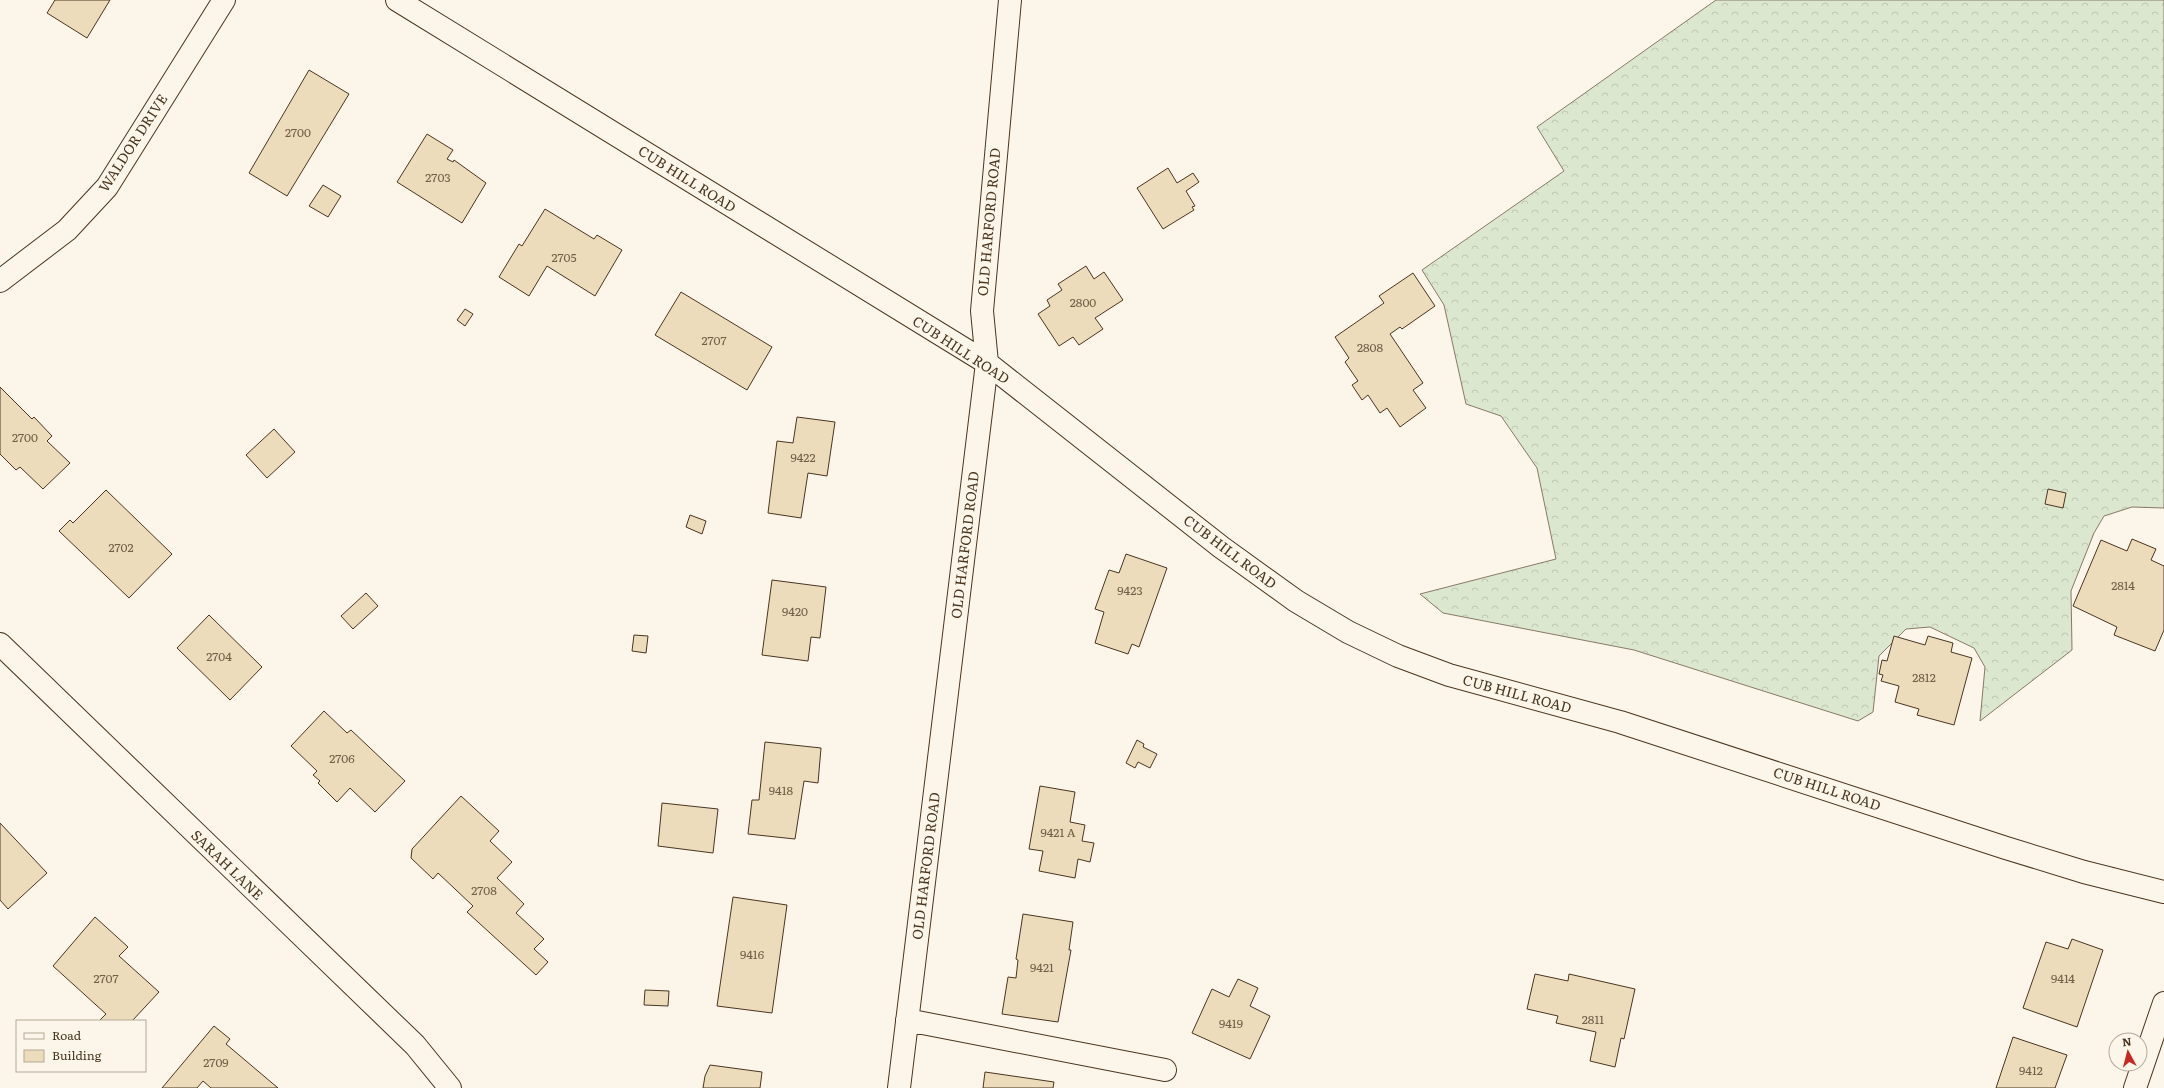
<svg xmlns="http://www.w3.org/2000/svg" width="2164" height="1088" font-family="Literata,serif">
	<style>
		.forest { fill: url(#forest-crowns); stroke: #887966 }
		.building { fill: #ecdcbc; stroke: #4a3520 }
		.lines { fill: none; stroke-linecap: round; stroke-linejoin: round }
		.minor-casing { stroke: #4a3520; stroke-width: 24 }
		.minor { stroke: #fbf6e9; stroke-width: 22 }
		.labels { text-anchor: middle; stroke-width: 3; stroke-linejoin: round; paint-order: stroke }
		.number-label { font-size: 12px; fill: #725f47 }
		.street-label { font-size: 14px; fill: #4a3520; stroke: #fbf6e9 }
	</style>
	<defs>
		<pattern id="forest-crowns" width="20" height="18" patternUnits="userSpaceOnUse"><rect width="20" height="18" fill="#dce7d0"/><path d="M2 6a3 3 0 1 1 6 0M12 15a3 3 0 1 1 6 0" fill="none" stroke="#bec7b2"/></pattern>
	</defs>
	<rect width="100%" height="100%" fill="#fbf6e9"/>
	<!-- forest -->
	<path class="forest" d="M1716 0H2164V508L2132 507 2104 516 2094 533 2071 591 2072 650 1980 721 1985 667 1974 648 1930 627 1906 629 1879 656 1873 712 1858 721 1634 650 1443 613 1420 594 1556 559 1537 468 1501 416 1466 404 1444 305 1422 270 1564 171 1537 127Z"/>
	<!-- building -->
	<path class="building" d="M55 0H110L87 38 47 13Z
		M309 70 349 94 287 196 249 173Z
		M427 134 453 150 447 159 453 162 454 160 486 183 462 223 397 182Z
		M1168 168 1177 183 1193 173 1199 182 1186 191 1195 206 1192 207 1194 210 1163 229 1137 188Z
		M323 185 341 196 328 217 309 206Z
		M545 209 594 239 597 235 622 250 595 296 547 266 529 296 499 277 519 244 522 246Z
		M1086 266 1094 279 1104 272 1123 300 1095 318 1103 329 1079 345 1073 337 1059 346 1038 314 1050 306 1047 300 1062 290 1058 284Z
		M1413 273 1435 306 1402 329 1400 327 1390 334 1423 383 1413 390 1426 408 1400 427 1387 408 1380 413 1368 395 1362 400 1352 385 1358 381 1345 362 1349 358 1335 337 1384 303 1379 296Z
		M681 292 772 347 747 390 655 335Z
		M465 309 473 314 465 326 457 320Z
		M0 387 32 419 34 417 52 436 47 441 70 463 43 489 20 467 16 470 0 454Z
		M797 417 835 422 827 476 808 473 801 518 768 513 777 441 793 443Z
		M274 429 295 452 267 478 246 455Z
		M2048 489 2066 493 2063 508 2045 504Z
		M106 490 172 554 129 598 59 531 70 520 73 523Z
		M690 515 706 521 702 534 686 527Z
		M2132 539 2156 549 2151 560 2164 566V630L2155 651 2114 635 2117 627 2073 606 2101 540 2127 551Z
		M1126 554 1167 568 1139 647 1132 644 1128 654 1095 643 1104 612 1095 609 1109 570 1119 573Z
		M772 580 826 587 820 638 811 637 808 661 762 655Z
		M366 593 378 606 353 629 341 616Z
		M209 615 262 667 230 700 177 648Z
		M634 635 648 636 646 653 632 651Z
		M1894 636 1925 645 1928 636 1953 643 1951 652 1972 658 1954 725 1917 715 1919 709 1895 702 1899 686 1881 681 1883 675 1879 674 1882 660 1887 661Z
		M324 711 347 733 351 730 405 781 375 812 350 788 337 802 318 783 320 781 313 775 317 771 291 746Z
		M1137 740 1144 744 1143 747 1157 754 1150 768 1138 762 1135 768 1126 763Z
		M765 742 821 748 818 783 804 781 795 839 748 834 752 800H759Z
		M1040 786 1075 792 1070 822 1085 825 1082 841 1094 843 1090 862 1078 859 1075 878 1039 871 1043 851 1029 849Z
		M461 796 499 831 490 841 512 862 497 878 524 904 516 913 544 939 534 949 548 962 536 975 467 912 473 906 438 873 433 879 411 858 412 849Z
		M662 803 718 809 713 853 658 846Z
		M0 823 47 873 8 909 0 900Z
		M733 897 787 905 772 1013 717 1006Z
		M1023 914 1073 922 1069 950H1071L1058 1022 1002 1014 1008 977 1016 978 1018 960 1016 959Z
		M95 917 128 947 119 956 159 992 132 1021H99L106 1014 53 966Z
		M2072 939 2103 950 2077 1027 2023 1008 2046 942 2068 949Z
		M1535 974 1568 981 1569 974 1635 989 1624 1039 1621 1038 1615 1067 1590 1061 1596 1032 1556 1023 1558 1016 1527 1009Z
		M1238 979 1258 988 1250 1006 1270 1016 1250 1059 1192 1033 1212 989 1229 997Z
		M645 990 669 991 668 1006 644 1005Z
		M214 1026 230 1039 226 1044 278 1088H211L203 1081 197 1088H162Z
		M2013 1037 2067 1055 2055 1088H1996Z
		M710 1065 762 1072 760 1088H703L705 1076Z
		M985 1072 1054 1082 1053 1088H983Z"/>
	<g class="lines">
		<defs>
			<path id="minor" d="M397 0 987 363 1221 547 1296 601 1348 632 1398 656 1449 675 1620 722 2006 848 2084 872 2164 892
				M0 281 67 230 107 187 224 0
				M0 644 415 1045 450 1088
				M907 1020 1165 1070
				M899 1088 987 363 982 311 1010 0
				M2135 1088 2164 1003"/>
		</defs>
		<!-- minor casing -->
		<use href="#minor" class="minor-casing"/>
		<!-- minor -->
		<use href="#minor" class="minor"/>
	</g>
	<g class="labels">
		<!-- number labels -->
		<g class="number-label">
			<text x="298" y="137">2700</text>
			<text x="438" y="182">2703</text>
			<text x="564" y="262">2705</text>
			<text x="1083" y="307">2800</text>
			<text x="714" y="345">2707</text>
			<text x="1370" y="352">2808</text>
			<text x="25" y="442">2700</text>
			<text x="803" y="462">9422</text>
			<text x="121" y="552">2702</text>
			<text x="2123" y="590">2814</text>
			<text x="1130" y="595">9423</text>
			<text x="795" y="616">9420</text>
			<text x="219" y="661">2704</text>
			<text x="1924" y="682">2812</text>
			<text x="342" y="763">2706</text>
			<text x="781" y="795">9418</text>
			<text x="1058" y="837">9421 A</text>
			<text x="484" y="895">2708</text>
			<text x="752" y="959">9416</text>
			<text x="1042" y="972">9421</text>
			<text x="106" y="983">2707</text>
			<text x="2063" y="983">9414</text>
			<text x="1593" y="1024">2811</text>
			<text x="1231" y="1028">9419</text>
			<text x="216" y="1067">2709</text>
			<text x="2031" y="1075">9412</text>
		</g>
		<!-- street labels -->
		<g class="street-label">
			<text transform="translate(133 143) rotate(-57)" y="5">WALDOR DRIVE</text>
			<text transform="translate(687 179) rotate(32)" y="5">CUB HILL ROAD</text>
			<text transform="translate(989 222) rotate(-85)" y="5">OLD HARFORD ROAD</text>
			<text transform="translate(961 350) rotate(33)" y="5">CUB HILL ROAD</text>
			<text transform="translate(965 545) rotate(-83)" y="5">OLD HARFORD ROAD</text>
			<text transform="translate(1230 552) rotate(37)" y="5">CUB HILL ROAD</text>
			<text transform="translate(1517 694) rotate(15)" y="5">CUB HILL ROAD</text>
			<text transform="translate(1827 789) rotate(18)" y="5">CUB HILL ROAD</text>
			<text transform="translate(227 865) rotate(44)" y="5">SARAH LANE</text>
			<text transform="translate(926 866) rotate(-83)" y="5">OLD HARFORD ROAD</text>
		</g>
	</g>
	<!-- legend -->
	<rect x="16" y="1020" width="130" height="52" fill="#fbf6e9" stroke="#b4a999"/>
	<rect x="24" y="1033" width="20" height="6" fill="#fbf6e9" stroke="#b4a999"/>
	<text x="52" y="1040" font-size="12" fill="#4a3520">Road</text>
	<rect x="24" y="1050" width="20" height="12" fill="#ecdcbc" stroke="#b4a999"/>
	<text x="52" y="1060" font-size="12" fill="#4a3520">Building</text>
	<!-- north arrow -->
	<g transform="translate(2128 1052) rotate(353)"><circle r="19" fill="#fbf6e9" stroke="#b4a999"/>
	<path d="M0-3L7 15L0 10L-7 15Z" fill="#c62828"/>
	<text y="-6" font-size="11" font-weight="bold" text-anchor="middle" fill="#4a3520">N</text>
	</g>
</svg>
